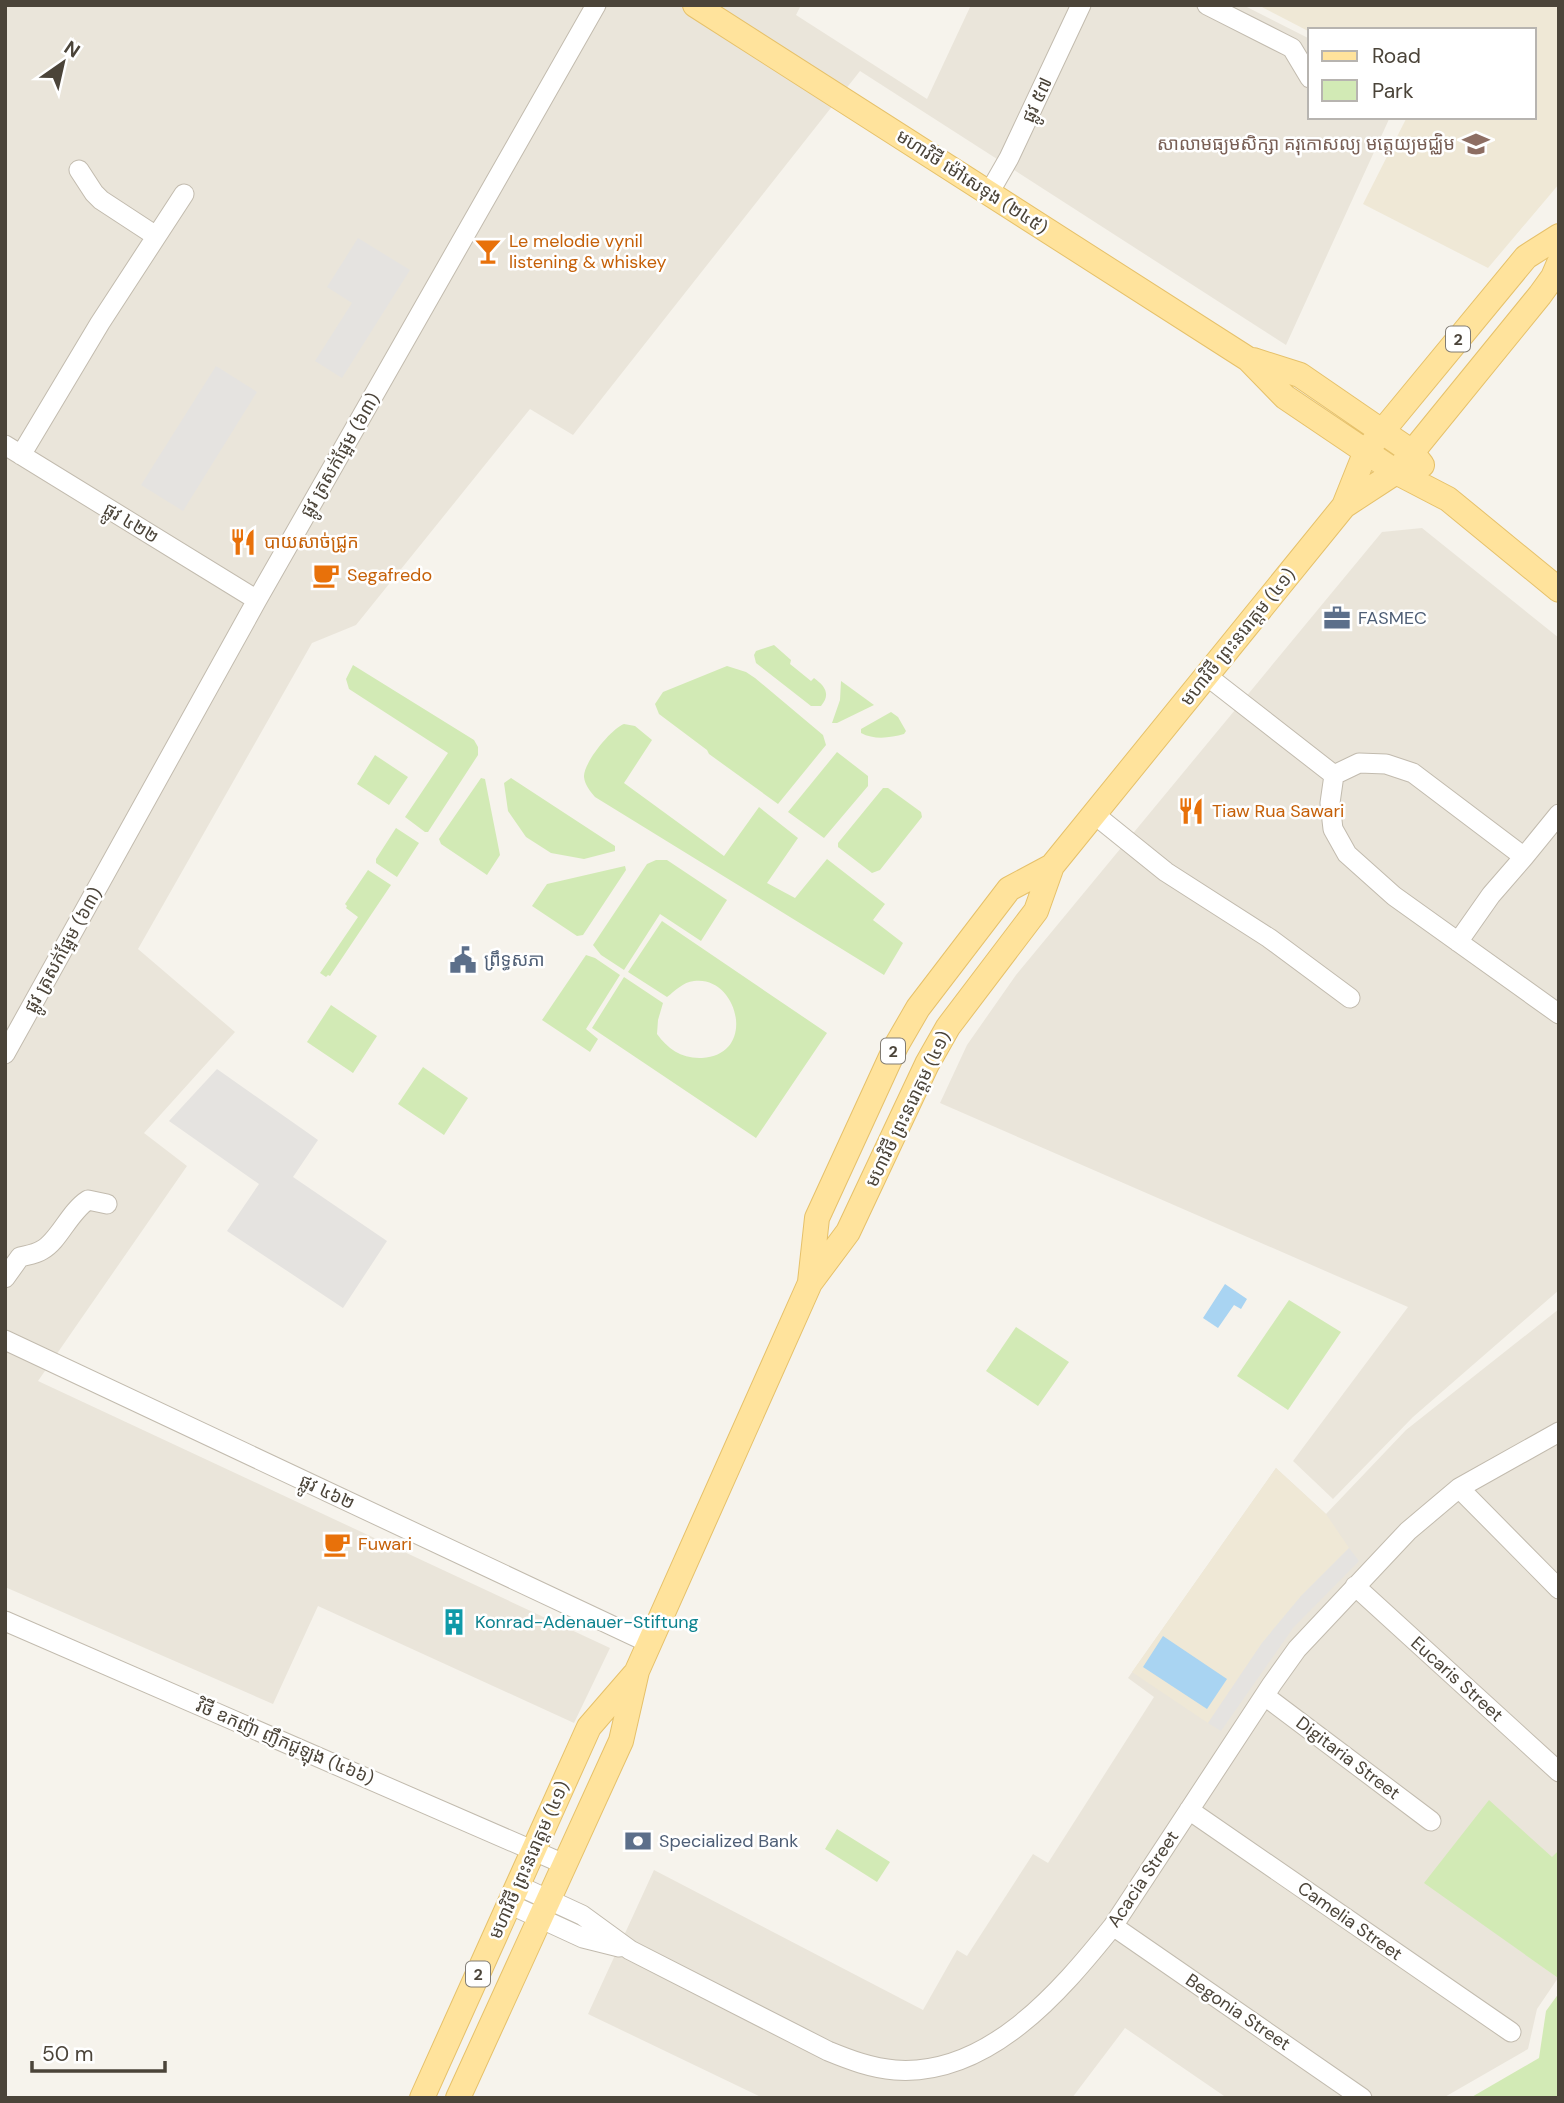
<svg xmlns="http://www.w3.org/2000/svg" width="1564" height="2103" font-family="'DM Sans','Noto Sans Khmer',sans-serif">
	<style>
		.residential { fill: #eae5da }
		.education { fill: #efe8d6 }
		.green { fill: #d2eab5 }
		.parking { fill: #e5e3e0 }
		.water { fill: #a9d4f2 }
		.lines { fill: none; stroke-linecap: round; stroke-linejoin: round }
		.minor-casing { stroke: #c2bbae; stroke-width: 21 }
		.major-casing { stroke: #e6c16a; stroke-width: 26 }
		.minor { stroke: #fff; stroke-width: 19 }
		.major { stroke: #ffe39c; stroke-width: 24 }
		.labels { text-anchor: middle; stroke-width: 5; stroke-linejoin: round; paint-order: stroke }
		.shield { fill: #fff; stroke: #817c74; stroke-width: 2 }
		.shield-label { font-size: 16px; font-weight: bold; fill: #4b4439 }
		.street-label { font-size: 18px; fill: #4b4439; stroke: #fff }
		.education-label { font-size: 18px; fill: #785e54; stroke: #fff; text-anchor: end }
		.food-label { font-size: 18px; fill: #c56008; stroke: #fff; text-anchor: start }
		.service-label { font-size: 18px; fill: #4e5e75; stroke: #fff; text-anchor: start }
		.culture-label { font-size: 18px; fill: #0d838f; stroke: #fff; text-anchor: start }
	</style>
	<rect width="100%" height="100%" fill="#f6f3ec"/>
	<!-- residential -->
	<path class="residential" d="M5 5H801L796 15 927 99 971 5H1243L1310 39V117H1390L1286 345 860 71 573 435 530 409 356 625 312 643 138 949 235 1032 144 1133 187 1166 38 1381 610 1648 574 1723 318 1606 273 1704 5 1587Z
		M1422 528 1559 638V1290L1413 1417 1333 1499 1293 1461 1408 1307 940 1103 967 1045 1016 975 1382 532Z
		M1559 1309V1850L1553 1857 1425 1882 1558 1978 1537 2009 1528 2049 1443 2098H1227L1125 2028 1072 2098H763L588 2014 654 1870 923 2010 957 1950 967 1956 1033 1854 1048 1863 1154 1697 1128 1678 1276 1468 1326 1514 1406 1430Z"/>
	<!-- education -->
	<path class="education" d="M1258 5H1559V184L1488 268 1363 204 1407 117H1534V30H1310V32Z
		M1276 1468 1326 1514 1349 1548 1301 1596 1262 1643 1208 1723 1132 1672Z"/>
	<!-- green -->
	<path class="green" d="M774 645 791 660 790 664 811 681 814 678C825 686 831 694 821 706H811L756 663 754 655 756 651Z
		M353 665 474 740 478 747V755L428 832H425L405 817 448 753 349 689 346 679Z
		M727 666 746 672 755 678 823 735 826 745 778 804 709 754 707 750 659 714 655 704 663 692Z
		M841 681 874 705 837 723H832L840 700Z
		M891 712 898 717 906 731 904 734C890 738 874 740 861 733V729Z
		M624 724 635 726 652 740 624 783 724 856 759 807 798 838 767 883 795 898 827 859 885 904 873 920 903 943 884 975 595 797C590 791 585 785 584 777 583 763 612 728 624 724Z
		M837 752 868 776V786L824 838 788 812Z
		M375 755 408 777 389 805 357 784Z
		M481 778 485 779 500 855 487 875 441 844 439 839Z
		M511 778 615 846V851L584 859 551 853 526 837 508 811 504 783Z
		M883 788H888L921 812 922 817 880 870 872 873 838 847V843Z
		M396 828 419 843 397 877 376 863V859Z
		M656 860H667L727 900 701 941 660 914 624 970 601 955 593 945 647 864Z
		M625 866 626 870 583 935 577 936 532 906 547 884Z
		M368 870 391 885 330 976 328 975 326 977 320 973 358 917 346 908 347 906 345 904Z
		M662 921 827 1033 756 1138 592 1028 624 977 663 1003 658 1020 657 1034C668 1049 682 1059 702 1058 758 1055 738 975 694 981 683 982 675 991 667 997L628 972Z
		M586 955 595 958 620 975 586 1029 598 1039 590 1052 542 1020Z
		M331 1005 377 1036 353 1073 307 1042Z
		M423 1067 468 1098 444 1135 398 1104Z
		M1289 1300 1341 1332 1288 1410 1237 1376Z
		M1016 1327 1069 1362 1038 1406 986 1371Z
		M1489 1800 1552 1857 1559 1850 1558 1978 1424 1883Z
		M837 1829 890 1862 877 1882 825 1849Z
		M1559 1993V2098H1470L1539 2058 1546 2011Z"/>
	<!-- parking -->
	<path class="parking" d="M358 238 410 270 342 378 315 361 352 303 327 287Z
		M216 366 257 392 183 511 141 485Z
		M217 1069 318 1140 293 1177 387 1241 343 1308 227 1231 259 1184 169 1121Z
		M1349 1548 1359 1561 1293 1628 1221 1731 1208 1723 1262 1643 1301 1596Z"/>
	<!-- water -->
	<path class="water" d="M1225 1284 1247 1299 1241 1309 1234 1305 1218 1328 1203 1318Z
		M1163 1636 1227 1679 1207 1709 1143 1667Z"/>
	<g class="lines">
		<defs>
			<path id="minor" d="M1207 5 1292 48 1310 78
				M79 170 94 193 101 200 156 236
				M989 193 1009 158 1081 5
				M5 445 257 600
				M21 455 100 323 184 194
				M1207 676 1334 775
				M1334 775 1330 803 1333 829 1347 854 1394 896 1559 1014
				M1334 775 1359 763 1386 764 1413 773 1524 857 1559 814
				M1094 814 1166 872 1269 938 1350 998
				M1458 942 1491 895 1524 857
				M5 1054 257 600 596 5
				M5 1278 20 1257C28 1255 36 1254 42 1250 59 1241 69 1212 88 1200L107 1204
				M5 1340 649 1643
				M1459 1488 1559 1589
				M1355 1586 1559 1772
				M5 1621 564 1864
				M1265 1696 1431 1821
				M1189 1810 1511 2032
				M517 1885 582 1915 630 1950 828 2051C850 2060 871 2068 895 2070 988 2077 1060 1992 1113 1926L1272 1684 1297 1649 1408 1531 1459 1488 1559 1432
				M509 1904 583 1938 619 1947
				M1113 1926 1362 2098"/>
			<path id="major" d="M695 5 1248 359 1285 397 1396 472 1448 499 1559 590
				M1253 360 1300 375 1412 452 1422 465
				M1344 506 1396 472 1540 295 1553 277 1559 263
				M810 1282 817 1218 896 1046 918 1008 1009 889 1052 866
				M422 2098 589 1727 634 1675
				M458 2098 621 1741 637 1671 810 1283 848 1232 927 1064 948 1027 1036 911 1052 866 1344 506 1366 451 1526 257 1559 236"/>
		</defs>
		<!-- minor casing -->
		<use href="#minor" class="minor-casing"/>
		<!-- major casing -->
		<use href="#major" class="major-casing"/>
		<!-- minor -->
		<use href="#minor" class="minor"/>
		<!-- major -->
		<use href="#major" class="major"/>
	</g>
	<!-- icons -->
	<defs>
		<symbol id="school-bare" viewBox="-9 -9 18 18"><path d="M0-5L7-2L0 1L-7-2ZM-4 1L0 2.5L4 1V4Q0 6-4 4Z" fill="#8d6e63" stroke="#fff" stroke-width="2.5" paint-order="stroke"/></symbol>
		<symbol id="bar-bare" viewBox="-9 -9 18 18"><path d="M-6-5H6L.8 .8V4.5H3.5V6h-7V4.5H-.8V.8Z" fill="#e8710a" stroke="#fff" stroke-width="2.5" paint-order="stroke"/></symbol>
		<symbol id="restaurant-bare" viewBox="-9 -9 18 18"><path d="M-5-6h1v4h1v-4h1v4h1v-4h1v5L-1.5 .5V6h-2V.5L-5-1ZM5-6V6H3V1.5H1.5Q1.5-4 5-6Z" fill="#e8710a" stroke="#fff" stroke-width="2.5" paint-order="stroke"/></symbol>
		<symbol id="cafe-bare" viewBox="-9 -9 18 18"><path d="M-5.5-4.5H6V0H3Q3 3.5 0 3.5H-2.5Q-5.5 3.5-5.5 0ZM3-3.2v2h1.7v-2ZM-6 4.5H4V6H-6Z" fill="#e8710a" stroke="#fff" stroke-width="2.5" paint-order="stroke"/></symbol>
		<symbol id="office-bare" viewBox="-9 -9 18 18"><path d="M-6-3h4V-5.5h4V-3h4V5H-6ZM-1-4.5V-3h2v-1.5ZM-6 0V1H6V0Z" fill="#5c6f8a" stroke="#fff" stroke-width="2.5" paint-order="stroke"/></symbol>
		<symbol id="civic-bare" viewBox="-9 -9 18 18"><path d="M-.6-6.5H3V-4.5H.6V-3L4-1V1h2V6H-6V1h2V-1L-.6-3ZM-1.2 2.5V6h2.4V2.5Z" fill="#5c6f8a" stroke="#fff" stroke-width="2.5" paint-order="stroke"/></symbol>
		<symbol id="building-bare" viewBox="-9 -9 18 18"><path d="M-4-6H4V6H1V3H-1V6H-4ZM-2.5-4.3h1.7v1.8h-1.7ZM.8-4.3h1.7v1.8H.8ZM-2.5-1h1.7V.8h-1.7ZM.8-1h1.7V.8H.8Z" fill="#0f9aa8" stroke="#fff" stroke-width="2.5" paint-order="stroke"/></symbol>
		<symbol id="bank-bare" viewBox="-9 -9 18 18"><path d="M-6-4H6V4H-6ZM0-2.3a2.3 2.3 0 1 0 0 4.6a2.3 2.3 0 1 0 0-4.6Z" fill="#5c6f8a" stroke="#fff" stroke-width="2.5" paint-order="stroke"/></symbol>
	</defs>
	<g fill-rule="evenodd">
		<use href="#school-bare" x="1457" y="125" width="38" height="38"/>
		<use href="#bar-bare" x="469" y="232" width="38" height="38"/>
		<use href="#restaurant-bare" x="224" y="523" width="38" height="38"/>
		<use href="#cafe-bare" x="307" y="556" width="38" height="38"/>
		<use href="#office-bare" x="1318" y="599" width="38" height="38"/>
		<use href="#restaurant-bare" x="1172" y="792" width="38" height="38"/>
		<use href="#civic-bare" x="444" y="941" width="38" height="38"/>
		<use href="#cafe-bare" x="318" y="1525" width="38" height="38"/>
		<use href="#building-bare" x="435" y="1603" width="38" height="38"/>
		<use href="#bank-bare" x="619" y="1822" width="38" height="38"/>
	</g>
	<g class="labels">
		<!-- shield labels -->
		<g class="shield">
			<rect x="1446" y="326.5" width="24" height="25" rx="5"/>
			<rect x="881" y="1038.5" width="24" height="25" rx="5"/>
			<rect x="466" y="1961.5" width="24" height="25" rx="5"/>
		</g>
		<g class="shield-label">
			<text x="1458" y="345">2</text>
			<text x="893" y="1057">2</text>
			<text x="478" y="1980">2</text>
		</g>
		<!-- street labels -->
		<g class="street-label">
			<text transform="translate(1037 100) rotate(-65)" y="6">ផ្លូវ ៥៧</text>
			<text transform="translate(972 182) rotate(33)" y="6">មហាវិថី ម៉ៅសេទុង (២៤៥)</text>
			<text transform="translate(340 455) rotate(-60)" y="6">ផ្លូវ ត្រសក់ផ្អែម (៦៣)</text>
			<text transform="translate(131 523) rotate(31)" y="6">ផ្លូវ ៤២២</text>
			<text transform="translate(1238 637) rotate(-51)" y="6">មហាវិថី ព្រះនរោត្តម (៤១)</text>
			<text transform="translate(63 950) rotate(-61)" y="6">ផ្លូវ ត្រសក់ផ្អែម (៦៣)</text>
			<text transform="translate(908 1109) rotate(-64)" y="6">មហាវិថី ព្រះនរោត្តម (៤១)</text>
			<text transform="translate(327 1492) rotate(25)" y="6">ផ្លូវ ៤៦២</text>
			<text transform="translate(1457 1679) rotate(42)" y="6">Eucaris Street</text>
			<text transform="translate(285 1742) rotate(23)" y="6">វិថី ឧកញ៉ា ញឹកជូឡុង (៤៦៦)</text>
			<text transform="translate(1348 1758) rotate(37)" y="6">Digitaria Street</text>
			<text transform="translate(529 1860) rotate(-66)" y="6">មហាវិថី ព្រះនរោត្តម (៤១)</text>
			<text transform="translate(1143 1879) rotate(-56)" y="6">Acacia Street</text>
			<text transform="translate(1350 1921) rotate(35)" y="6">Camelia Street</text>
			<text transform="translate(1238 2012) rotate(34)" y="6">Begonia Street</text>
		</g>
		<!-- education labels -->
		<g class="education-label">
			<text x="1455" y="150">សាលាមធ្យមសិក្សា គរុកោសល្យ មត្តេយ្យមជ្ឈិម</text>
		</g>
		<!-- food labels -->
		<g class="food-label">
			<text x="509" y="247">Le melodie vynil<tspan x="509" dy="21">listening &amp; whiskey</tspan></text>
			<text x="264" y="548">បាយសាច់ជ្រូក</text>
			<text x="347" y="581">Segafredo</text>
			<text x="1212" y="817">Tiaw Rua Sawari</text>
			<text x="358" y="1550">Fuwari</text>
		</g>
		<!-- service labels -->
		<g class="service-label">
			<text x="1358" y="624">FASMEC</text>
			<text x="484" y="966">ព្រឹទ្ធសភា</text>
			<text x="659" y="1847">Specialized Bank</text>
		</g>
		<!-- culture labels -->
		<g class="culture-label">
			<text x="475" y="1628">Konrad-Adenauer-Stiftung</text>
		</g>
	</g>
	<!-- border -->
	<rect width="1564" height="2103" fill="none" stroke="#4b4439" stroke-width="14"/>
	<!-- legend -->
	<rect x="1308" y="28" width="228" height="91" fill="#ffffff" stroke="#b7b4b0" stroke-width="2"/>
	<rect x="1322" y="51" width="35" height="10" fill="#ffe39c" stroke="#b7b4b0" stroke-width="2"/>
	<text x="1372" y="63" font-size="21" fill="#4b4439">Road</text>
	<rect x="1322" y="80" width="35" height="21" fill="#d2eab5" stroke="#b7b4b0" stroke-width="2"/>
	<text x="1372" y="98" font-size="21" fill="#4b4439">Park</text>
	<!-- north arrow -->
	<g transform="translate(63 63) rotate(34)" stroke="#ffffff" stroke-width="5" paint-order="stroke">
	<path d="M0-5L12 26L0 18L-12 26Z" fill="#4b4439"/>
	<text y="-10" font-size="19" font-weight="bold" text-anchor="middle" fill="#4b4439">N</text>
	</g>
	<!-- scale -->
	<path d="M32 2061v10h133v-10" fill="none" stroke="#4b4439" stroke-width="3.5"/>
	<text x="42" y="2061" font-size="21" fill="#4b4439" stroke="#ffffff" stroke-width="5" paint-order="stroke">50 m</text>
</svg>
